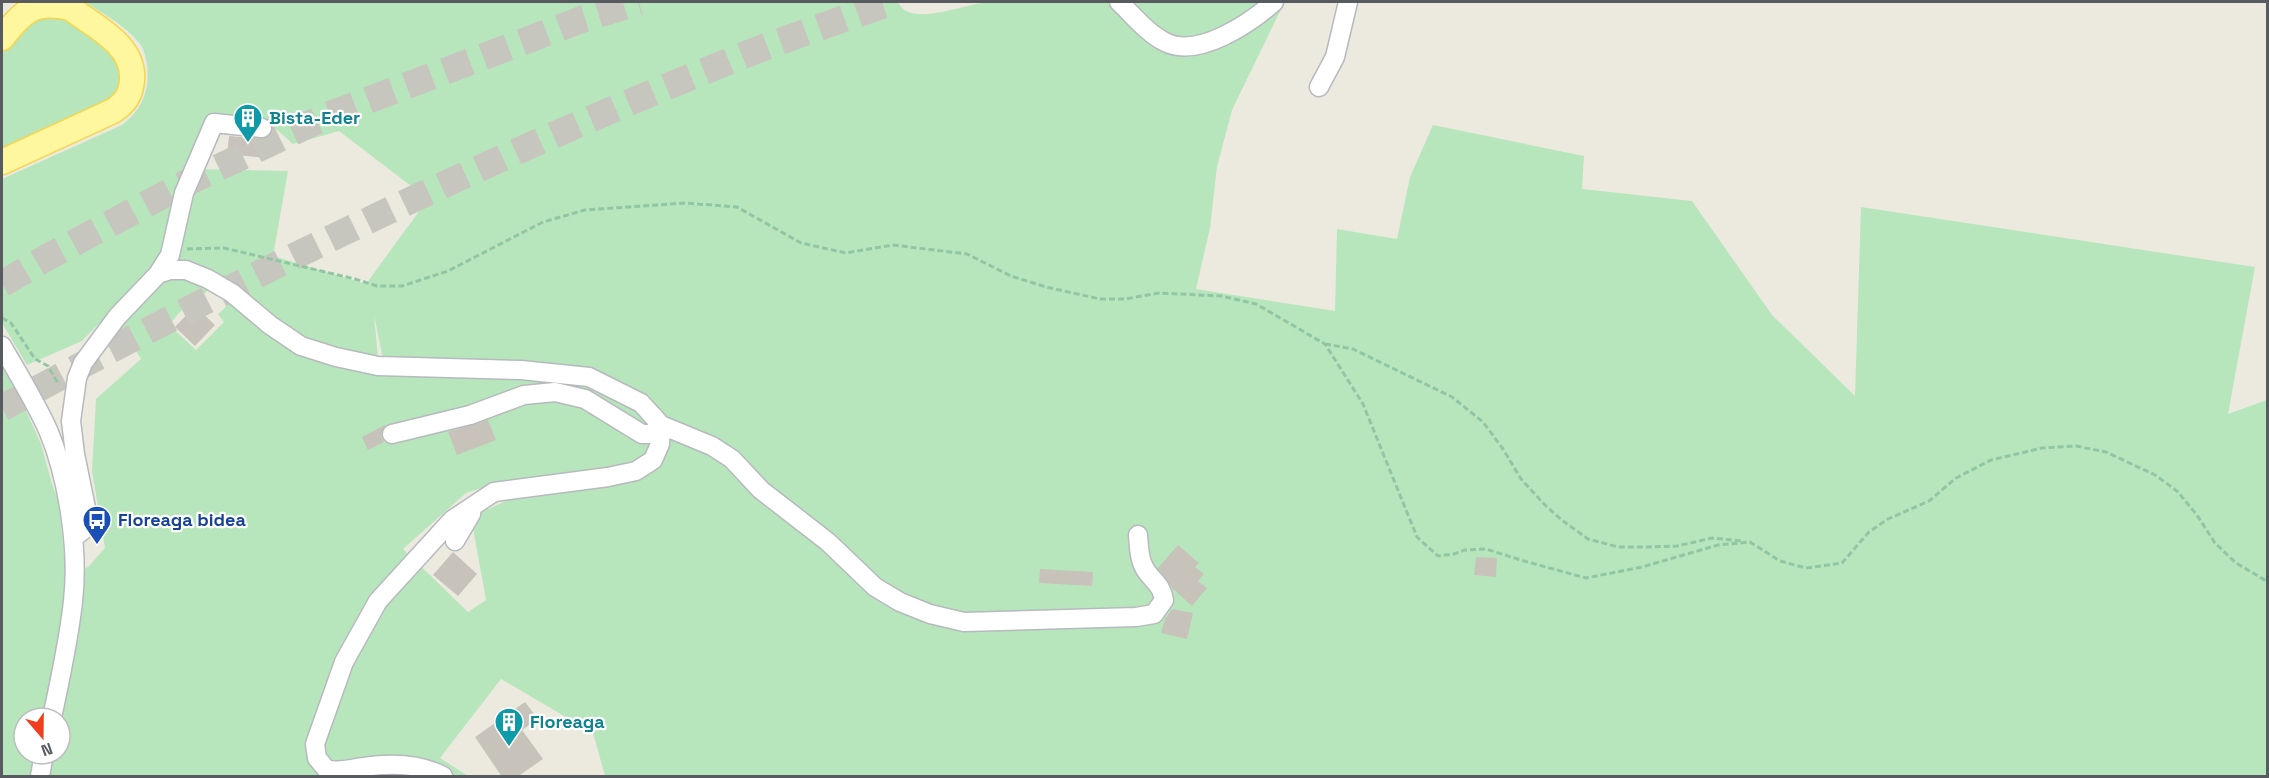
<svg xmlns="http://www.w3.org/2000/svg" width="2269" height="778" viewBox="0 0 2269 778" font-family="'Space Grotesk',sans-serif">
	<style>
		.green { fill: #b8e6bc; fill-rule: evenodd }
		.building { fill: #c7c3bb }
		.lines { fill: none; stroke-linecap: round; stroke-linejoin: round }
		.highway-tunnel { stroke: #c7c6be; stroke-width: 27; stroke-dasharray: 27 14; stroke-linecap: butt }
		.minor-casing { stroke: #b6b9be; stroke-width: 21 }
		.major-casing { stroke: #f8d44b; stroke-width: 27 }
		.path { stroke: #91c6a4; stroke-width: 3; stroke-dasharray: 6 3; stroke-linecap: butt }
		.minor { stroke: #fff; stroke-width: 18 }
		.major { stroke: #fff6a0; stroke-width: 24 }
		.labels { text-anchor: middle; stroke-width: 4.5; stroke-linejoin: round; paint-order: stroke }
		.culture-label { font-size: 18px; font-weight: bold; fill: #0d838f; stroke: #fff; text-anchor: start }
		.transit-label { font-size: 18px; font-weight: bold; fill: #164399; stroke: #fff; text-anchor: start }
	</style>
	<rect width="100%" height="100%" fill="#eceade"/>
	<path class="green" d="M85 2H898C910 30 969 1 992 2 1088 2 1185 2 1282 2L1283 5 1232 110 1217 167 1210 228 1196 289 1335 311 1337 229 1397 239 1410 177 1433 125 1584 156 1582 189 1692 201 1772 315 1855 396 1861 207 2255 267 2228 414 2267 400V776H605L593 733 501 679 440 758 468 776H2V367L20 397 41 444 52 484 59 502 66 577 88 567 105 548 92 471 96 399 141 359 120 327 161 281 174 275 212 287 196 301 187 304 169 325 196 350 224 322 218 314 225 308 228 299 294 351 345 369 386 374 374 315 378 357 313 344 265 312 211 269 177 262 178 242 82 341 27 365 2 323V179L122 125C142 109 150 91 147 65 146 58 144 49 140 44 126 26 104 14 85 2ZM211 117 267 121 293 144 339 131 428 199 366 284 273 256 288 171 192 169ZM509 479 508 500 471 517 486 600 468 612 403 549 466 493ZM24 718H60V754H24Z
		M52 14C74 23 122 51 123 78 123 88 115 95 109 101L2 150V53L28 21Z"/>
	<path class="building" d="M229 136 261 139 268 138 265 158 227 154Z
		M195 306 215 325 195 346 175 327Z
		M488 420 496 440 457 455 448 432Z
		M385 425 381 436 384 442 368 450 362 437Z
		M1178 545 1199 563 1195 567 1204 574 1198 581 1207 588 1192 606 1173 589 1158 568Z
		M453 552 477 574 458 596 433 575Z
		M1476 557 1497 558 1496 577 1474 575Z
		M1040 569 1093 572 1092 586 1039 583Z
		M1172 609 1193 613 1187 639 1161 633 1165 619Z
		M525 702 538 719 522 730 543 759 517 777H502L475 737Z"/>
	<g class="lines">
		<path class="highway-tunnel" d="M2 284 46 258 184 184 329 115 583 19 639 2
			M2 408C238 280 480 161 730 61 783 39 838 21 892 2"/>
		<g class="minor-casing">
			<path id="minor" d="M1119 2C1133 15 1147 33 1165 42 1198 59 1250 23 1274 2
				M1319 87 1335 57 1348 2
				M158 274 170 255 184 193 214 123 262 128
				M2 346C18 374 35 401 48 430 68 477 79 550 73 601 69 640 60 679 52 718
				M392 434 470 415 524 395 555 392 585 399 642 434H651L661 425 712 446 732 459 761 490 828 542 875 587 900 602 930 614 964 622 1136 617 1154 614 1164 600C1162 586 1155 583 1147 572 1139 562 1139 547 1138 535
				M73 538 86 528 87 513 75 454 71 421 77 378 83 363 117 317 158 274 170 270H186L208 279 232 293 270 325 301 346 336 357 378 366 521 370 589 377 641 403 661 425 660 444 653 460 636 471 608 477 494 492 452 520 378 601 344 662 315 744 317 758 327 770C345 772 348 769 364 767 390 763 420 764 443 776
				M455 541 471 514 472 507
				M40 776 44 754"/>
		</g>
		<g class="major-casing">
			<path id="major" d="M2 38C24 11 33 0 70 8
				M2 162 113 111C125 103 131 95 132 80 135 45 94 26 70 8L65 2"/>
		</g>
		<path class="path" d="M187 249 224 248 355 279 377 286H402L448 271 543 222 585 210 685 203 737 207 801 243 846 253 893 245 967 254 1011 276 1046 287 1100 299H1125L1159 293 1221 296 1256 304 1325 344 1363 404 1417 537 1438 556 1454 554 1465 550 1486 549 1524 561 1586 578 1642 567 1718 545 1750 542 1780 561 1806 568 1842 563 1869 532 1888 519 1929 501 1956 478 1991 460 2042 448 2076 446 2106 452 2155 475 2177 491 2197 515 2215 543 2236 563 2268 582
			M2 318 11 323 35 359 48 366 59 385
			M1325 344 1353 349 1452 397 1483 422 1503 449 1521 479 1545 505 1563 521 1588 539 1618 547H1648L1677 546 1712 538 1742 541"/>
		<use href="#minor" class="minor"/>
		<use href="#major" class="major"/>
	</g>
	<defs>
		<g id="building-pin" transform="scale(1.5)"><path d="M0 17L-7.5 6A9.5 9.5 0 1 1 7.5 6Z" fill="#0f9aa8" stroke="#fff"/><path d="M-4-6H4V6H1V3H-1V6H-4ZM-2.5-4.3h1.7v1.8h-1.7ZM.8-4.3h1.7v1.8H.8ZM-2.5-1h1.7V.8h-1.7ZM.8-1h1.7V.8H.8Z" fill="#fff"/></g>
		<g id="bus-pin" transform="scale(1.5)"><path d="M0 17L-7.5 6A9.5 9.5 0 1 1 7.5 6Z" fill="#1a4fb4" stroke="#fff"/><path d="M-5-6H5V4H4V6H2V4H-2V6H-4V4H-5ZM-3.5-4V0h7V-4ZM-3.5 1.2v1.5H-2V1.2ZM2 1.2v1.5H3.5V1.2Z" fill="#fff"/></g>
	</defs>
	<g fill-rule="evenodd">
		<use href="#building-pin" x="248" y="118"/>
		<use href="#bus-pin" x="97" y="520"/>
		<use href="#building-pin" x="509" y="722"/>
	</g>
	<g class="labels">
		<g class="culture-label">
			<text x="269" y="124">Bista-Eder</text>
			<text x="530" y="728">Floreaga</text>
		</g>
		<g class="transit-label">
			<text x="118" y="526">Floreaga bidea</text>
		</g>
	</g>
	<rect width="2269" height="778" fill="none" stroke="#575b60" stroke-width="6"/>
	<g transform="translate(42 736) rotate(160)"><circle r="28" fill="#ffffff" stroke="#bcbdbf" stroke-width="1.5"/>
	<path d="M0-4.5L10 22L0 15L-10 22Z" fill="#f13e1f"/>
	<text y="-9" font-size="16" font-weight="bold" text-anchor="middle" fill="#575b60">N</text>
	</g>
</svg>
